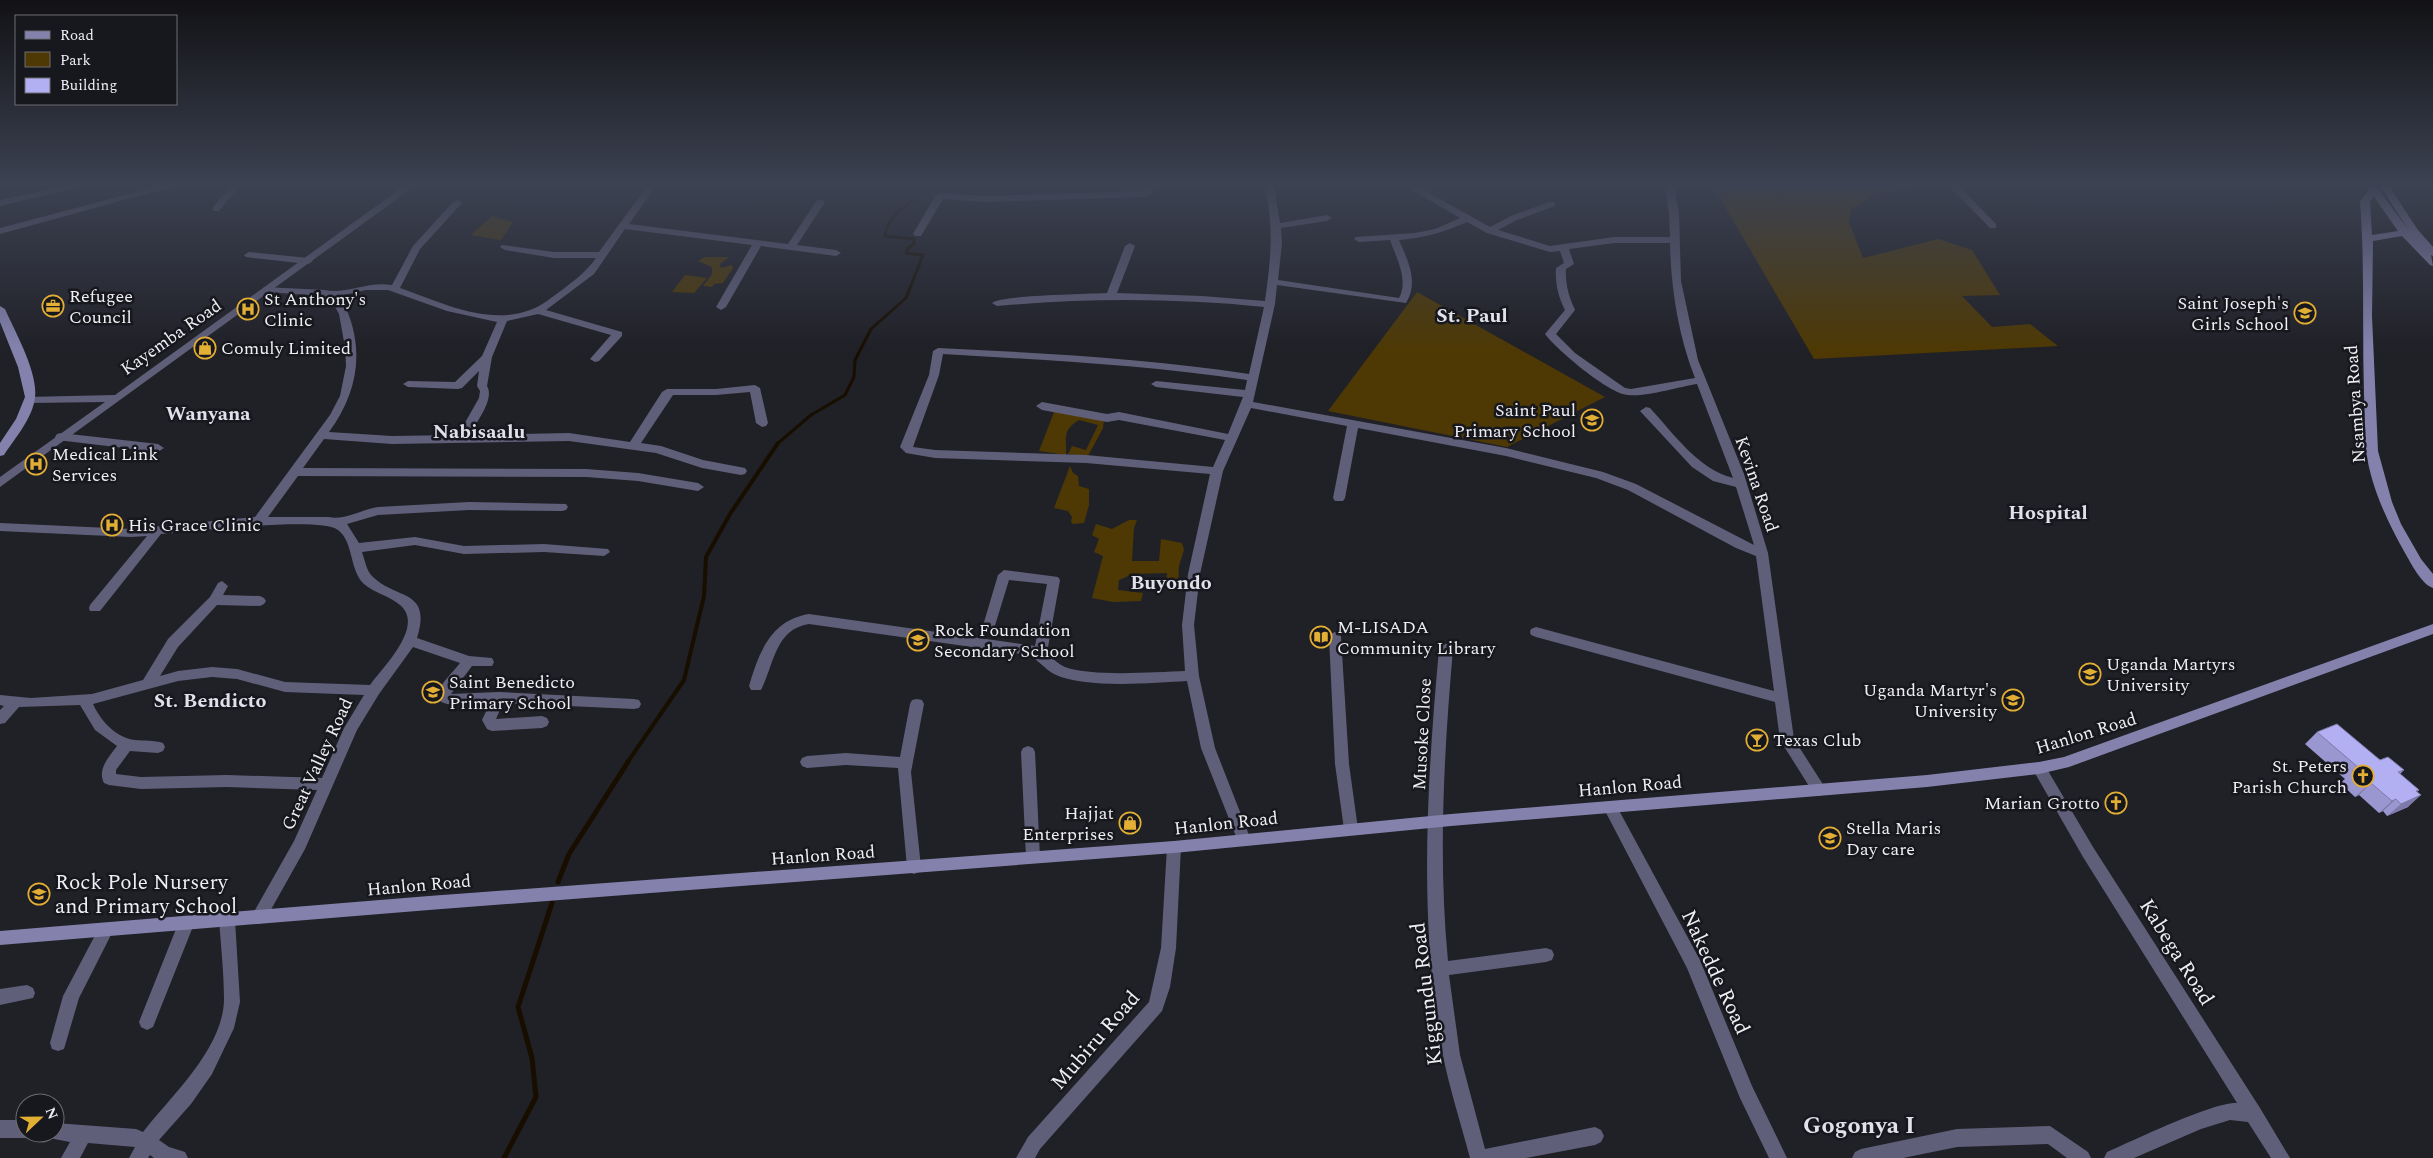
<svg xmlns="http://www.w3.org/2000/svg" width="2433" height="1158" viewBox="0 0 2433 1158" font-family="Spectral,serif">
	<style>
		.green { fill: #4e3905 }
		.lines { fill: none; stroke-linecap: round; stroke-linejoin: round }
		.stream-far2 { stroke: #180e00; stroke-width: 3 }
		.stream-far1 { stroke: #180e00; stroke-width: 4 }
		.stream { stroke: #180e00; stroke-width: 5 }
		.minor { fill: #605f7a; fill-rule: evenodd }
		.tertiary { fill: #605f7a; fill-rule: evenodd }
		.secondary { fill: #8482ad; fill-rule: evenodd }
		.wall { fill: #9996d0 }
		.shaded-wall { fill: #7d7aa9 }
		.building { fill: #b2aff2; stroke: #7d7aa9 }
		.labels { text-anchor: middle; stroke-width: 5; stroke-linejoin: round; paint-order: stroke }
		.poi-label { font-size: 18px; fill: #eeeef3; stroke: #17171e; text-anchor: start }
		.street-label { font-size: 18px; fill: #eeeef3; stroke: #17171e }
		.quarter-label { font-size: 20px; font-weight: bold; fill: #e1e1eb; stroke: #17171e }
		.near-poi-label { font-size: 21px; fill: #eeeef3; stroke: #17171e; text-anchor: start }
		.near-street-label { font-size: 21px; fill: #eeeef3; stroke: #17171e }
		.near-quarter-label { font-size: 24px; font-weight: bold; fill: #e1e1eb; stroke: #17171e }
	</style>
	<rect width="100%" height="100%" fill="#202027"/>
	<path class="green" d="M1713 186H1911L1914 189 1881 191 1851 209 1849 222 1863 258 1938 239 1972 250 2000 295 1962 296 1992 327 2030 324 2058 346 1814 359Z
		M492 216 513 222 501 240 471 235Z
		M705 257H729L720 264 721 268 732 265 733 268 723 283 714 284 712 287 703 286 712 274V267L698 261Z
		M685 275 707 278 694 293 672 292Z
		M1417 292 1605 397 1507 447 1328 411Z
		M1054 412 1104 419 1103 428 1088 456 1068 454 1072 446 1086 450 1098 425 1079 420C1061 431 1067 439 1066 455L1039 451Z
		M1070 466 1073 473 1078 476 1079 486 1089 489V505L1084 523 1073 524 1071 522 1072 517 1068 511 1054 508Z
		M1129 520H1137L1134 528 1132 561H1159L1161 539 1182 543 1184 550 1179 566 1178 590 1170 592 1166 582 1167 573 1133 574 1119 580 1118 590 1143 593 1141 601 1113 602 1092 598 1103 556 1094 552 1099 539 1092 535 1096 524 1112 529Z"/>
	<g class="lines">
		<path class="stream-far2" d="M777 444 811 415 845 395 854 377 855 360 871 329 906 298 923 255 906 253 908 248 914 244V239L885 236C888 210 915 204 930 186"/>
		<path class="stream-far1" d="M627 763 684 680 704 596 706 557 730 514 778 443"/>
		<path class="stream" d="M558 882 569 854 628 762
			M504 1158 536 1097 532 1058 518 1007 552 903"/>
		<path class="minor" d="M65 186H84L0 206V200Z
			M159 186H175L0 234V228Z
			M231 186H240L219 211H213V207Z
			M647 186H656L629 224 788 244 817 200H823L825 202 797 245 836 250 841 253 836 256 761 246 726 307 721 310 716 307 752 245 625 229 594 274 546 310 622 332V336L599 361 595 362 590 359 611 335 538 314 507 321 492 357 487 386C495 399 476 423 469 435L569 433 630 442 662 392 667 389H716L755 385 760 388 768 423 766 426 762 427 756 423 750 392 716 395H673L641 443 661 446 703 460 745 468 747 471 745 474 741 475 702 468 656 453 569 441 392 444 324 439 303 468 586 469 638 473 698 483 704 487 698 491 638 481 586 477 298 476 268 517H329C343 521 363 509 378 507L469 502 566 504 568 507 566 510 562 511 469 510 378 515 347 524 359 543 415 537 464 546 544 544 608 549 610 552 604 556 544 552 464 554 415 545 362 552C365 560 366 571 373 577 397 600 432 589 417 638L469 656 492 658 494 662 492 666H472L451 694 499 692 634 699 639 700 641 704 639 708 634 709 503 703 496 719 542 716 547 718 549 722 547 726 542 728 492 731 487 729 482 720 490 703C480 703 431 712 438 692 442 682 453 672 460 663L413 647 379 694 357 730 305 849 264 922 259 924 254 922 251 917 294 841 317 790 227 787 141 789 109 785 104 783C97 769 109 757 117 746L95 730 80 705 19 707 5 723 0 724V710L4 706 0 705V695L31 698 92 694 143 680 168 639 210 597 218 583 222 581 228 586 223 595 260 596 264 598 266 601 264 604 260 606 217 605 178 647 160 676 178 671 212 667 237 669 285 682 370 685C384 666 425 626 400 605 390 596 374 593 364 584 349 570 354 542 338 530 320 516 190 532 161 534L100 611H90L89 608 90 605 147 536 131 537 0 531V523L131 529 255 517 330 415 340 396 346 366 345 347 339 314 331 299 323 296 268 292 263 289 264 287 325 290C343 295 368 281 392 285L413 246 454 201 457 200 462 203 420 249 400 288C440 302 488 326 530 310 542 306 552 297 562 290 575 280 587 271 596 258H554L505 250 500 247 502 245 554 252H599ZM366 290H388L447 311 497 322 482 356 455 382 408 381 403 384 408 387 458 389 462 388 479 371 477 386 480 391 479 398 458 435 392 436 329 432C360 390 366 343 340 296ZM212 677 237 679 285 692 364 695 344 728 322 778 227 775 141 777 116 774V770L130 751 158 753 163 751 165 747 163 743C154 740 144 741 135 740 116 738 100 720 93 704L178 681Z
			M1145 186H1154L1152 194 1143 197 985 202 943 199 921 236H915L913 234 935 196 940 193 985 196 1142 191 1145 190Z
			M1265 186H1274L1280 223 1327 215 1332 218 1327 221 1281 228 1282 243 1278 280 1399 298C1409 280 1396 257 1390 240L1359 242 1354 239 1356 237 1415 233 1435 229 1460 218 1405 186H1417L1490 227 1511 216 1549 202H1555V206L1517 220 1498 230 1550 246 1614 237H1670L1669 214 1665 186H1674L1679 214 1681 281 1698 360 1744 474 1768 553 1794 739 1824 786 1826 790 1824 794 1819 796 1814 794 1780 740 1775 702 1536 637 1531 635 1530 632 1531 629 1536 627 1774 691 1756 556 1736 548 1628 490 1596 478 1506 456 1358 428 1345 498 1343 501H1335L1333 498 1347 426 1251 408 1223 471 1200 574 1194 625 1199 676 1215 748 1251 840 1249 844 1244 846 1239 844 1201 748 1187 681C1152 683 1084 689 1054 674 1045 669 1038 660 1029 655L809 624C775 629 774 665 761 690H751L749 686C759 652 771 620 809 614L1035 646 1047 584 1009 580 993 632H983L982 629 998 575 1004 570 1058 577 1060 580 1047 653C1052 658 1058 664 1065 667 1092 677 1155 672 1185 671L1182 625 1188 574 1210 474 1086 463 935 458 906 453 900 447 929 375 933 351 938 348C1042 353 1145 358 1249 374L1264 307C1175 298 1086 298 997 306L992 303C1001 295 1089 294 1107 293L1125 246 1130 243 1135 246 1117 293 1202 296 1265 301C1271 257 1274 230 1265 186ZM1467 222 1487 233 1550 252 1560 251 1564 263 1556 268C1555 283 1558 296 1565 310L1545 334C1557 350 1609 394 1628 395 1646 397 1678 387 1697 384L1733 478C1698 469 1674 434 1650 408L1646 407 1640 411 1692 467 1713 481 1736 487 1754 545 1636 484 1603 472 1506 448 1253 402 1275 304 1277 285 1406 303C1419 282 1408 261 1399 240 1424 238 1445 232 1467 222ZM1614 243H1670C1671 288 1678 335 1695 378L1631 389 1625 388 1575 353 1556 334 1575 310C1569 297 1565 284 1566 269L1574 264 1569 249ZM943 354C1045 360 1146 365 1247 380L1245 390 1156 381 1151 384 1156 387 1243 397 1228 434 1119 412 1107 414 1042 402 1036 406 1042 410 1107 422 1119 420 1225 440 1213 467 1086 455 935 450 913 447 939 375Z
			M1949 186H1959L1996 224V228H1990Z
			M249 252 308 258 313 261 308 264 246 257 244 255Z
			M61 433 158 444 164 448 158 452 57 440 55 437 57 434Z
			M1335 632 1340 634 1341 637 1349 764 1358 829 1356 833 1351 835 1346 833 1344 829 1335 764 1329 637 1330 634Z
			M1446 644 1451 645 1453 649C1444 753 1438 857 1448 961L1546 948 1552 950 1554 955 1552 960 1546 962 1449 975 1460 1055 1485 1149 1595 1127 1601 1130 1604 1136 1601 1142 1595 1145 1526 1158H1470C1461 1124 1450 1090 1443 1056 1418 922 1427 783 1439 649L1441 645Z
			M917 699 922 700 924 704 911 772 921 867 919 872 914 874 909 872 907 867 898 768 846 765 807 768 802 766 800 762 802 758 807 756 846 753 900 757 910 704 912 700Z
			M1028 746 1033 748 1035 752 1040 857 1038 862 1033 863 1028 862 1026 857 1021 752 1023 748Z
			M2039 762 2044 764 2093 847 2260 1108 2290 1158H2271L2248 1122 2230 1120 2201 1129 2134 1158H2104L2107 1152C2132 1141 2215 1101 2237 1103L2083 857 2032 768 2034 764Z
			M1610 801 1615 803 1700 960 1752 1086 1787 1158H1769L1740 1098 1687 968 1603 807 1605 803Z
			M1174 841 1179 842 1181 847 1176 948 1170 987 1162 1011 1040 1149 1035 1158H1016L1028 1137 1149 1002 1161 948 1167 847 1169 842Z
			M227 913 232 915 235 920 240 1002 234 1028 212 1074 191 1104 159 1140 169 1147 185 1152 188 1158H154L150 1155 148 1158H129L135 1147 88 1143 80 1158H61L70 1142 49 1138 47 1133H55V1123L136 1129 143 1132C171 1096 223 1049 224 1000 224 974 221 946 219 920L222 915Z
			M186 917 191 919 194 924 153 1027 147 1030 141 1027 139 1022 178 924 181 919Z
			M105 924 110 926 113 931 79 998 64 1049 58 1051 52 1049 50 1043 63 996 100 926Z
			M27 985 33 988 35 993 33 998 0 1005V989Z
			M0 1120H25V1133H32L31 1135 25 1138H0Z
			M2050 1126 2088 1152 2091 1158H2067L2048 1144 1957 1147 1903 1158H1852L1855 1152 1861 1149 1957 1129Z"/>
		<path class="tertiary" d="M404 186H415L0 487V477L105 402 30 403 26 401 25 399 26 397 115 395Z"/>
		<path class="secondary" d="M2367 186H2376L2408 229 2380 186H2389L2418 230 2433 247V256L2431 255 2433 266 2430 265 2402 236 2373 241 2372 316 2378 451 2392 502 2401 524 2421 559 2433 574V588C2421 584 2411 563 2405 553 2387 521 2371 487 2366 451 2364 432 2365 413 2364 394 2362 330 2365 265 2360 201L2369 190ZM2374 197 2398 231 2372 235 2370 201Z
			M0 306 5 309C15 332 38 372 35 397 33 418 15 438 4 455L0 456V443L16 419 25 397 18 367 0 322Z
			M2433 624V634L2069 767 2039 774 1927 787 1451 826 1174 853 429 910 0 945V931L429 896 1174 841 1451 814 1927 775 2039 762 2064 757Z"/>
	</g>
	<path class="wall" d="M2317 732 2404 770 2400 774 2419 790 2417 792 2408 807 2387 816 2383 811 2379 813 2359 795 2355 797 2340 783 2345 779 2305 744Z"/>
	<path class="shaded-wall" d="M2371 783 2359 795 2355 797 2368 785Z
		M2421 795 2408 807 2387 816 2401 804Z
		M2396 799 2383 811 2379 813 2392 801Z"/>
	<path class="building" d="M2337 724 2380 760 2388 757 2404 770 2398 772 2419 790 2416 791 2421 795 2401 804 2396 799 2392 801 2371 783 2368 785 2352 771 2359 768 2317 732Z"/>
	<linearGradient id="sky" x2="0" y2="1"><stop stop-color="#121215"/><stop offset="0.53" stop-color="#3c4252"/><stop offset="1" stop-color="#3c4252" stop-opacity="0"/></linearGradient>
	<rect width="2433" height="349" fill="url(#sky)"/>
	<defs>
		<g id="office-ring" transform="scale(1.125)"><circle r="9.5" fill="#17171e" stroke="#e3ae34" stroke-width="1.5"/><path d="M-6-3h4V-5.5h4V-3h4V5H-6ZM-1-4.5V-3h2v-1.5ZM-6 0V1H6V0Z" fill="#e3ae34"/></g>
		<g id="hospital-ring" transform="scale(1.125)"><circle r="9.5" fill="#17171e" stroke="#e3ae34" stroke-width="1.5"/><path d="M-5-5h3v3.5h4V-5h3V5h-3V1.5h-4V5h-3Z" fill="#e3ae34"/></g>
		<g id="school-ring" transform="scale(1.125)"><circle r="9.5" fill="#17171e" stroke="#e3ae34" stroke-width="1.5"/><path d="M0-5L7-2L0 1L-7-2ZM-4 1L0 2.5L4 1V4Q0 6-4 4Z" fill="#e3ae34"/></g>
		<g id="shop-ring" transform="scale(1.125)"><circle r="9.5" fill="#17171e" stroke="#e3ae34" stroke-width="1.5"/><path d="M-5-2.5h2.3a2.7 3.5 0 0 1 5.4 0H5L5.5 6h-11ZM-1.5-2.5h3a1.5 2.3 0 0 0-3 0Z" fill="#e3ae34"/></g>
		<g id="library-ring" transform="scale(1.125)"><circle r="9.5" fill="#17171e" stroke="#e3ae34" stroke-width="1.5"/><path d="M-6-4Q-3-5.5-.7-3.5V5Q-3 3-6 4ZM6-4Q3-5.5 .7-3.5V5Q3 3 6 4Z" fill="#e3ae34"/></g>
		<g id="university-ring" transform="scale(1.125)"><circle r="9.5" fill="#17171e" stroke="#e3ae34" stroke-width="1.5"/><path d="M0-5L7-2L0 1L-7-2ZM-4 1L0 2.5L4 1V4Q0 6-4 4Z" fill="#e3ae34"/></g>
		<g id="bar-ring" transform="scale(1.125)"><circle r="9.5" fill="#17171e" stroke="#e3ae34" stroke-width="1.5"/><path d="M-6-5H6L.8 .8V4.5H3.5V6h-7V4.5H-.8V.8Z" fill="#e3ae34"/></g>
		<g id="church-ring" transform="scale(1.125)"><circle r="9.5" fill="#17171e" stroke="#e3ae34" stroke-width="1.5"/><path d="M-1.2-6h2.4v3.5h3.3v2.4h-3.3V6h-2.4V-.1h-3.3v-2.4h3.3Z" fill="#e3ae34"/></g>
	</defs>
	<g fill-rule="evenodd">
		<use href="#office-ring" x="53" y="306"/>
		<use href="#hospital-ring" x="248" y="309"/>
		<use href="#school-ring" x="2305" y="313"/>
		<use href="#shop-ring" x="205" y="348"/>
		<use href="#school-ring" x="1592" y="420"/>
		<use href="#hospital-ring" x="36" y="464"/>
		<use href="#hospital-ring" x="112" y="525"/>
		<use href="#library-ring" x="1321" y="637"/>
		<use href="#school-ring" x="918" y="640"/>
		<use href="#university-ring" x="2090" y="674"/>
		<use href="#school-ring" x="433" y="692"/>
		<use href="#university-ring" x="2013" y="700"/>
		<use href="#bar-ring" x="1757" y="740"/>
		<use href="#church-ring" x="2363" y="776"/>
		<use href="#church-ring" x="2116" y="803"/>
		<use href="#shop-ring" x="1130" y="823"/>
		<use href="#school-ring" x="1830" y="838"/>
		<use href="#school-ring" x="39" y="894"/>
	</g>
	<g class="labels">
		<g class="poi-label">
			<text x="69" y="302">Refugee<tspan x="69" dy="21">Council</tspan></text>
			<text x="264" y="305">St Anthony's<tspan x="264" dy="21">Clinic</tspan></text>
			<text x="2289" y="309" text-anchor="end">Saint Joseph's<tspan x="2289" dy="21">Girls School</tspan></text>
			<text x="221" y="354">Comuly Limited</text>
			<text x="1576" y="416" text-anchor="end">Saint Paul<tspan x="1576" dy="21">Primary School</tspan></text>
			<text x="52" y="460">Medical Link<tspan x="52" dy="21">Services</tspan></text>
			<text x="128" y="531">His Grace Clinic</text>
			<text x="1337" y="633">M-LISADA<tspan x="1337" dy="21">Community Library</tspan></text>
			<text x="934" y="636">Rock Foundation<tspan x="934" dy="21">Secondary School</tspan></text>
			<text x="2106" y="670">Uganda Martyrs<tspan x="2106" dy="21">University</tspan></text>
			<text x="449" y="688">Saint Benedicto<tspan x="449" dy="21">Primary School</tspan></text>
			<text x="1997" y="696" text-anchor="end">Uganda Martyr's<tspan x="1997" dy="21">University</tspan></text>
			<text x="1773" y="746">Texas Club</text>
			<text x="2347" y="772" text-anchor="end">St. Peters<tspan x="2347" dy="21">Parish Church</tspan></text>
			<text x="2100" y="809" text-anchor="end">Marian Grotto</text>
			<text x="1114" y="819" text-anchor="end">Hajjat<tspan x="1114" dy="21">Enterprises</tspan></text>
			<text x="1846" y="834">Stella Maris<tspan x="1846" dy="21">Day care</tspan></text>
		</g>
		<g class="street-label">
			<text transform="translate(171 337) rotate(-35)" y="6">Kayemba Road</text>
			<text transform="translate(2355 404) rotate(-94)" y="6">Nsambya Road</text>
			<text transform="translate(1757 484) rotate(71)" y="6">Kevina Road</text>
			<text transform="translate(2086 733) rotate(-17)" y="6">Hanlon Road</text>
			<text transform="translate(1422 734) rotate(-87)" y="6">Musoke Close</text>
			<text transform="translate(317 764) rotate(-65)" y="6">Great Valley Road</text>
			<text transform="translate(1630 786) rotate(-5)" y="6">Hanlon Road</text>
			<text transform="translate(1226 823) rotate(-6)" y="6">Hanlon Road</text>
			<text transform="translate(823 855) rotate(-4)" y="6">Hanlon Road</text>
			<text transform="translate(419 885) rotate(-5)" y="6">Hanlon Road</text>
		</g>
		<g class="quarter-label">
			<text x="1472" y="322">St. Paul</text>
			<text x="208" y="420">Wanyana</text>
			<text x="479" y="438">Nabisaalu</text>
			<text x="2048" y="519">Hospital</text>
			<text x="1171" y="589">Buyondo</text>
			<text x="210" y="707">St. Bendicto</text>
		</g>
		<g class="near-poi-label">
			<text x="55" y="889">Rock Pole Nursery<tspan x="55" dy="24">and Primary School</tspan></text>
		</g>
		<g class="near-street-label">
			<text transform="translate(2177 952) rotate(58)" y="7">Kabega Road</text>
			<text transform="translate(1716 972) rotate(65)" y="7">Nakedde Road</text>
			<text transform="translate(1426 994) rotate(-97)" y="7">Kiggundu Road</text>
			<text transform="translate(1095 1040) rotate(-49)" y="7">Mubiru Road</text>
		</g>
		<g class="near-quarter-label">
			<text x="1859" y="1133">Gogonya I</text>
		</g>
	</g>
	<rect x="15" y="15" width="162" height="90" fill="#17171e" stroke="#6d6d73"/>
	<rect x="25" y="31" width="25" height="8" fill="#8482ad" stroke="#6d6d73"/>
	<text x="60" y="40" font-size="15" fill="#eeeef3">Road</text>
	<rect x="25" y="52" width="25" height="15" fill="#4e3905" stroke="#6d6d73"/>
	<text x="60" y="65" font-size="15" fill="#eeeef3">Park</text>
	<rect x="25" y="78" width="25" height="15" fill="#b2aff2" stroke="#6d6d73"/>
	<text x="60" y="90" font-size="15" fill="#eeeef3">Building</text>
	<g transform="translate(40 1118) rotate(68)"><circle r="24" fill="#17171e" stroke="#6d6d73"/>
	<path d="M0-4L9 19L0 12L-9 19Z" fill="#e3ae34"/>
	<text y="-8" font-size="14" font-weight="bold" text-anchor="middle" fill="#eeeef3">N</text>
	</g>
</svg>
